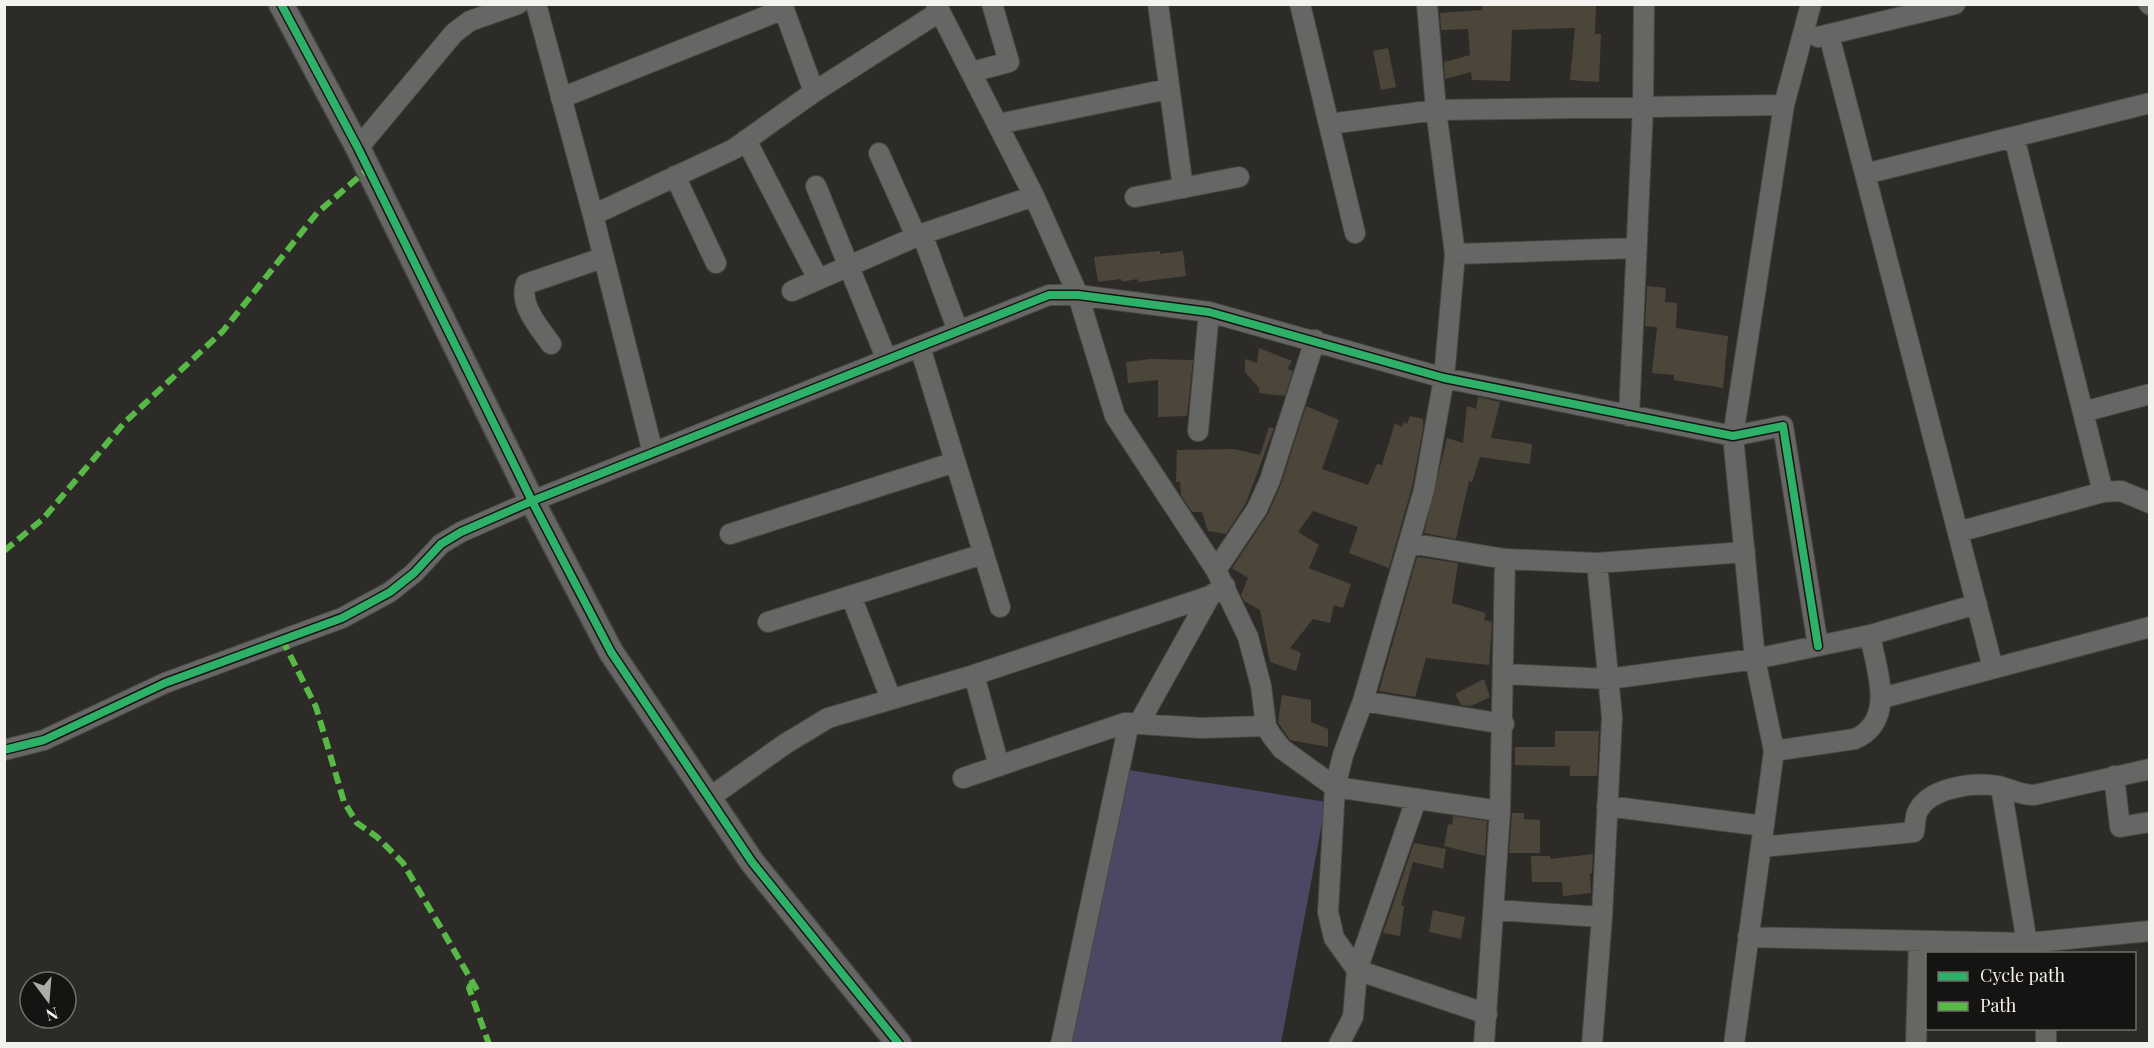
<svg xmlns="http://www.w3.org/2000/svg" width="2154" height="1048" viewBox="0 0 2154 1048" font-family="'Playfair Display',serif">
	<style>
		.green { fill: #4b4863 }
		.building { fill: #4c463a }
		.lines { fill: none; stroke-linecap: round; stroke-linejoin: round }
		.minor-casing { stroke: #484745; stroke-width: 22 }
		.tertiary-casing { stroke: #484745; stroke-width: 27 }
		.minor { stroke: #666664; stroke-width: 20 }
		.tertiary { stroke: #666664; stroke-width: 24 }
		.quiet { stroke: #58b947; stroke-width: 6; stroke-dasharray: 12 6; stroke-linecap: butt }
		.cycleway-casing { stroke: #161412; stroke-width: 11 }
		.cycleway { stroke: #2db169; stroke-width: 8 }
	</style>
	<rect width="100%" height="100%" fill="#2d2b28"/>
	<path class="green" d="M1129 770 1326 802 1281 1043 1067 1044Z"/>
	<path class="building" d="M1482 4H1596L1595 34H1601L1599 82 1570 80 1575 28 1512 30 1510 81 1472 80 1471 72 1445 79 1444 62 1470 55 1468 29 1441 30 1440 13 1482 10Z
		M1388 48 1396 87 1381 90 1373 51Z
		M1160 251V254L1183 251 1186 276 1139 282 1137 279 1122 282 1121 279 1098 282 1094 257Z
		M1647 286 1666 288 1665 302 1677 303 1676 328 1728 336 1723 388 1674 380V375L1652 373 1657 327 1645 326Z
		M1259 348 1292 361 1287 369 1293 371 1285 396 1259 393V388L1245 372V359L1257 363Z
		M1151 359 1193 360 1187 416 1158 417V380L1128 383 1126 362Z
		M1478 397 1500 402 1491 438 1532 444 1530 464 1480 457 1472 482 1469 481 1456 539 1424 533 1447 438 1463 443 1467 406 1476 409Z
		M1306 406 1339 420 1322 469 1368 485 1377 464 1382 465 1395 423 1402 427 1404 422 1407 424 1410 416 1423 419V429L1412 487 1389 568 1349 553 1358 527 1313 511 1298 532 1319 545 1309 568 1351 584 1343 608 1334 605 1330 623 1313 619 1290 648 1301 653 1296 671 1270 662 1260 610 1244 601 1241 595 1248 578 1232 568 1268 514 1281 484Z
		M1269 427 1274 428 1246 503 1226 534 1208 531 1202 512H1192L1181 495 1180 482H1176L1177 450 1234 449 1260 455Z
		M1417 557 1458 563 1452 603 1486 613 1484 620 1492 622 1489 665 1426 658 1415 697 1379 691Z
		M1484 679 1490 697 1471 706 1461 705 1455 694Z
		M1282 695 1311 700V722L1328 729V747L1290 740 1278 722Z
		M1555 731H1599L1597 776H1570V766L1515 765V747H1555Z
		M1512 813H1524V819L1540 820V853H1509Z
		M1453 816 1487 821 1485 856 1444 846 1448 824 1452 825Z
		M1414 843 1446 849 1443 869 1413 862 1401 905 1404 906 1400 936 1383 933Z
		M1593 854 1592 873 1590 874 1591 893 1563 896 1562 882H1532L1531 856H1550V859Z
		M1433 910 1465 917 1461 939 1429 932Z"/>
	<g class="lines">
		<g class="minor-casing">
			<path id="minor" d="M536 4 593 215 653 453
				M782 4 814 92
				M936 4 1034 196 1078 295 1115 416 1216 570 1248 637 1261 686 1266 726 1271 735 1282 749 1335 787 1500 811
				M1158 4 1183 188
				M1300 4 1355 233
				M1427 4 1436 110 1455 254 1444 378 1424 490 1363 701 1343 755 1335 787 1328 912 1334 938 1357 970 1487 1014
				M2149 4 2150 5
				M1829 35 1993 668
				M1818 37 1955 4
				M972 72 1009 62 992 4
				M561 98 784 9
				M998 124 1168 89
				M1329 124 1436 110 1784 105
				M2014 137 2103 492
				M746 140 818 279
				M358 148 454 33 470 21 518 4
				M879 153 916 236
				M1865 174 2150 103
				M675 176 716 263
				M816 186 887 360
				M1135 197 1239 177
				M593 215 734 149 814 92 939 12
				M922 234 958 331
				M1455 254 1636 248
				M792 291 922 234 1034 196
				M551 344C541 330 518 304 526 284L602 258
				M920 347 1000 607
				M2083 412 2150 394
				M1629 416 1643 107 1644 4
				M1198 431 1209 312
				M1958 532 2103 492 2121 491 2150 503
				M730 534 955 462
				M1409 543 1505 559 1597 563 1745 552
				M1216 570 1257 509 1270 480 1315 340
				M851 596 891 699
				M768 622 983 554
				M1504 674 1609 679 1755 659 1870 635 1977 604
				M974 675 999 766
				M1882 698 2150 627
				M1363 701 1504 724
				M1139 723 1210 596
				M4 750 44 740 165 683 342 618 390 592 414 573 441 544 461 532 532 501 1049 295H1078L1209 312 1444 378 1733 436 1783 426 1818 646
				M1774 751 1855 739C1897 720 1876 669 1870 635
				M2114 776 2120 827 2150 822
				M963 778 1125 723 1201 728 1266 726
				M2001 787 2027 943
				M709 798 785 744 828 718 974 675 1210 596 1225 586
				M1607 806 1764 826
				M1761 847 1914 832C1915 826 1915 818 1917 813 1928 787 1974 782 1998 786 2011 789 2020 795 2034 795L2150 769
				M1494 910 1602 917
				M1748 937 2027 943 2150 931
				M2046 1028V1044
				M1061 1044 1129 723
				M1339 1044 1353 1017 1357 970 1416 800
				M1484 1044 1500 811 1505 559
				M1592 1044 1602 917 1612 717 1597 563
				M1734 1044 1774 751 1755 659 1733 436 1784 105 1811 4
				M1916 1044 1919 941"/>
		</g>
		<g class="tertiary-casing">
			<path id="tertiary" d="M281 4 358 148 532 501 611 652 752 862 899 1044"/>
		</g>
		<use href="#minor" class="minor"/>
		<use href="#tertiary" class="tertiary"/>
		<path class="quiet" d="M4 551 43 519 124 423 223 331 317 213 368 169
			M282 639 316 707 344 802 357 823 377 837 403 863 480 995
			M471 984 469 988 489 1044"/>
		<g class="cycleway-casing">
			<path id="cycleway" d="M281 4 358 148 532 501 611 652 752 862 899 1044
				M4 750 44 740 165 683 342 618 390 592 414 573 441 544 461 532 532 501 1049 295H1078L1209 312 1444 378 1733 436 1783 426 1818 646"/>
		</g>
		<use href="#cycleway" class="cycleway"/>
	</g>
	<rect width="2154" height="1048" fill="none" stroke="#f4f2ee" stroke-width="12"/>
	<rect x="1926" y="952" width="210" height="78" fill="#161412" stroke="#6f6d6a" stroke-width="1.5"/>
	<rect x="1938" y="972" width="30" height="9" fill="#2db169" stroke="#6f6d6a" stroke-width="1.5"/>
	<text x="1980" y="982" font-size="18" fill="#f4f2ee">Cycle path</text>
	<rect x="1938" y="1002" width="30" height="9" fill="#58b947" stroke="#6f6d6a" stroke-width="1.5"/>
	<text x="1980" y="1012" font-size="18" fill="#f4f2ee">Path</text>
	<g transform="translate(48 1000) rotate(164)"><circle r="28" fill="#161412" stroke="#6f6d6a" stroke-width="1.5"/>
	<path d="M0-4.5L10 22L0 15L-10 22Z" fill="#aeaca9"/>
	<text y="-9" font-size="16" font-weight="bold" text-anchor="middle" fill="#f4f2ee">N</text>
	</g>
</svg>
